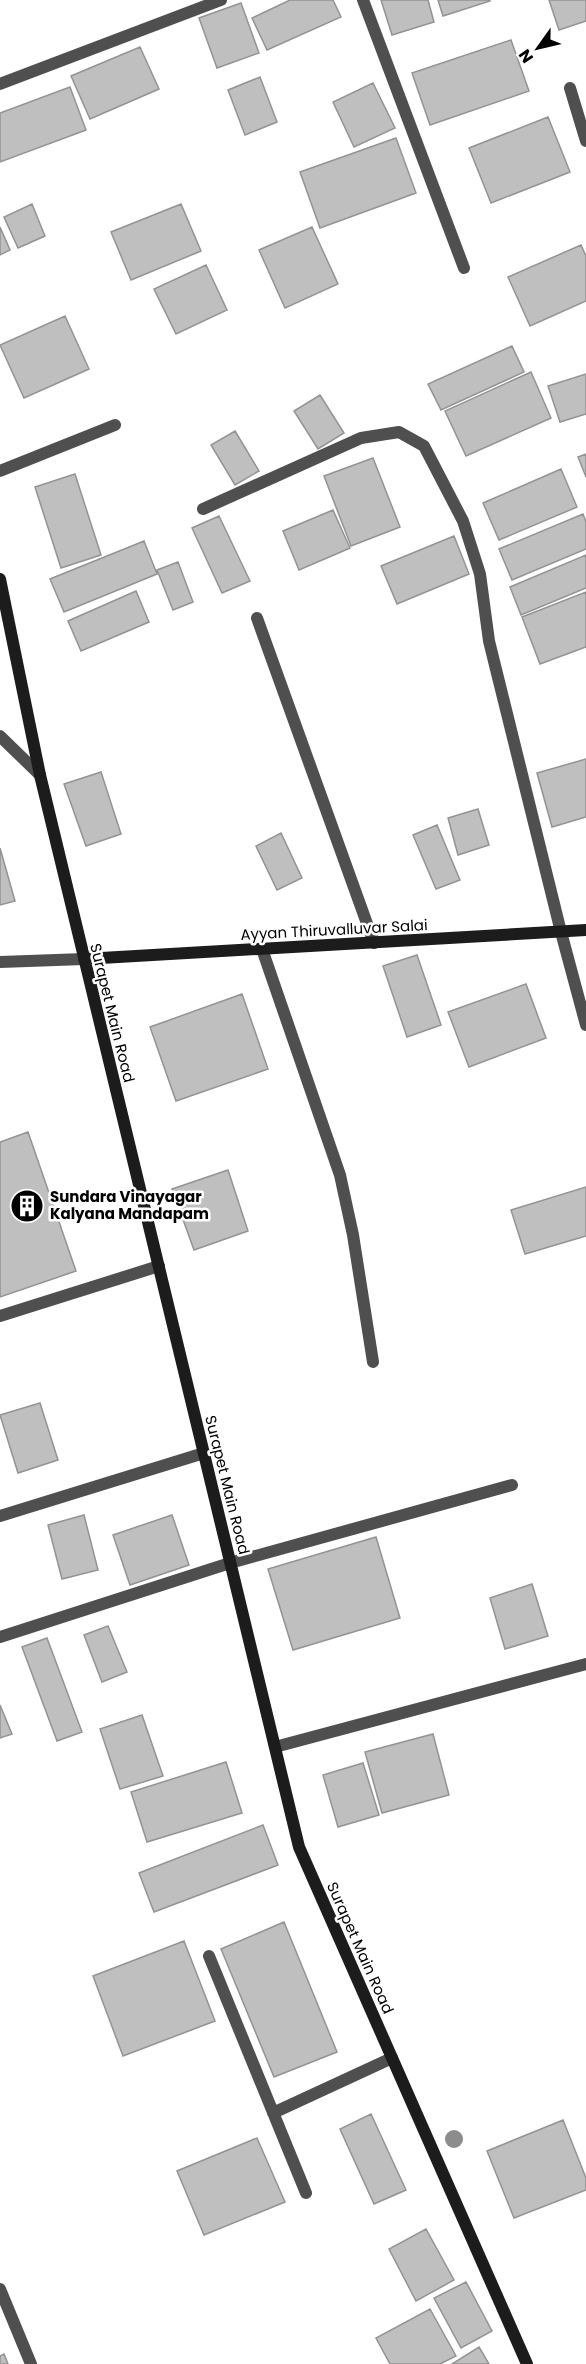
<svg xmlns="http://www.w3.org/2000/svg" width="586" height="2364" viewBox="0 0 586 2364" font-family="Poppins,sans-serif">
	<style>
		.building { fill: #bfbfbf; stroke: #939393; stroke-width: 1.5 }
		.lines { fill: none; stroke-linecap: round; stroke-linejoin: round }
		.lane { stroke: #4f4f4f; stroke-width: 12 }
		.street { stroke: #4f4f4f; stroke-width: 12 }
		.secondary { stroke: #1c1c1c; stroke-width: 12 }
		.tree { fill: #8c8c8c }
		.labels { text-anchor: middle; stroke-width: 5; stroke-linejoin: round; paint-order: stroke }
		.street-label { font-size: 15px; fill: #000; stroke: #fff }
		.poi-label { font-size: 15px; font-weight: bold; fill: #000; stroke: #fff; text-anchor: start }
	</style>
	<rect width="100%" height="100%" fill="#fff"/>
	<path class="building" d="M290 0H333L341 17 267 50 252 18Z
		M381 0H428L434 22 392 35Z
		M438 0H490V1L443 16Z
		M549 0H586V21L559 30Z
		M241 3 259 53 217 68 199 18Z
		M511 40 529 91 430 125 412 73Z
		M140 47 159 89 90 119 71 76Z
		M260 77 277 122 245 135 228 90Z
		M373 83 395 128 354 147 333 102Z
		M70 87 86 130 0 162V113Z
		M548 117 570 172 491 203 469 148Z
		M396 138 416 193 320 228 300 172Z
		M32 204 45 236 18 248 4 217Z
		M181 204 201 251 131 280 111 232Z
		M0 227 10 250 0 255Z
		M312 227 338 284 285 308 259 250Z
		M581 245 586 256V301L530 326 508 277Z
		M206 265 227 310 176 334 154 289Z
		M65 316 89 369 24 398 0 345Z
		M512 346 524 372 441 410 428 384Z
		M531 372 551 418 466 456 445 411Z
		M586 374V414L560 422 548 386Z
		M320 395 344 433 318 449 294 411Z
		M235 431 259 471 235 485 211 445Z
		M586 454V477L578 457Z
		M373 458 400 527 351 546 324 476Z
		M561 469 577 507 499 540 483 503Z
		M75 474 101 555 61 568 35 487Z
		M333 510 350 548 299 570 283 531Z
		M583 514 586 522V549L512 580 499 549Z
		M219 516 250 581 222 593 192 528Z
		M454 536 469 574 397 604 381 566Z
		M144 541 157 574 64 612 50 579Z
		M586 555V588L521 615 510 587Z
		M178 562 193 602 173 610 157 570Z
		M136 591 149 622 81 651 68 621Z
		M586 592V647L540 664 522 617Z
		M586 759V817L552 827 537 773Z
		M101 772 121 834 86 846 64 784Z
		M478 809 489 845 458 855 448 818Z
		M437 825 460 880 436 889 413 835Z
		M281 833 302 878 277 890 256 846Z
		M0 848 15 901 0 905Z
		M417 955 441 1025 407 1037 383 966Z
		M526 984 546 1038 469 1067 448 1012Z
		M242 994 268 1069 176 1101 150 1027Z
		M28 1132 76 1271 0 1297V1142Z
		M228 1170 248 1231 194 1250 172 1189Z
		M586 1187V1236L525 1254 511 1210Z
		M40 1403 58 1460 18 1473 0 1415Z
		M84 1515 98 1570 62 1579 48 1525Z
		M172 1515 189 1565 130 1585 113 1535Z
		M376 1537 400 1618 293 1650 268 1569Z
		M532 1584 548 1636 505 1649 490 1598Z
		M108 1626 127 1672 102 1682 84 1635Z
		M47 1638 82 1732 57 1741 22 1647Z
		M0 1705 12 1734 0 1738Z
		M142 1715 163 1776 120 1789 100 1729Z
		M433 1734 449 1795 382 1813 365 1752Z
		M226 1762 242 1813 147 1842 131 1792Z
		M363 1763 379 1815 338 1827 323 1775Z
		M263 1825 278 1865 154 1912 139 1873Z
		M284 1922 337 2052 274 2077 221 1949Z
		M184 1941 215 2021 123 2056 93 1976Z
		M371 2114 406 2190 374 2204 340 2129Z
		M563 2120 586 2178V2190L514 2218 487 2151Z
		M257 2138 285 2202 204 2235 177 2171Z
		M426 2229 454 2280 416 2301 389 2249Z
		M466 2282 492 2331 461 2348 434 2298Z
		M430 2309 456 2356 440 2364H390L376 2338Z
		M479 2347 489 2364H452Z
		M4 2354 8 2364H0V2356Z"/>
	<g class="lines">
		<path class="lane" d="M0 84 221 0
			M262 949 340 1175 353 1235 373 1362"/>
		<path class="street" d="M363 0 464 268
			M570 88 586 141
			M0 471 115 425
			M203 509 361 438 399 432 424 446 463 521 480 574 489 641 561 932 586 1025
			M257 618 374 943
			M0 736 40 775
			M0 962 84 959
			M0 1316 159 1266
			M0 1516 204 1453
			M0 1637 230 1563 512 1485
			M275 1747 586 1664
			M209 1956 306 2193
			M273 2113 392 2058
			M0 2289 31 2364"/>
		<path class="secondary" d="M0 579 40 775 299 1847 527 2364
			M84 959 586 930"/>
	</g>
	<circle class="tree" cx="454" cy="2139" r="9"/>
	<defs>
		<g id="building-disc" transform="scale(1.725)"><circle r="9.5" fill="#000" stroke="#fff"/><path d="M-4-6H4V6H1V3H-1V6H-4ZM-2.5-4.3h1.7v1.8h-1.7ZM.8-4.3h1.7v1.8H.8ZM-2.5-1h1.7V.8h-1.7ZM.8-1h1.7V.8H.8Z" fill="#fff"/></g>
	</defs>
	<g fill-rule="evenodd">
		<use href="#building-disc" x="27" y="1206"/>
	</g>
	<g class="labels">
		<g class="street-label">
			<text transform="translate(334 930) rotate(-3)" y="5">Ayyan Thiruvalluvar Salai</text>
			<text transform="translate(112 1013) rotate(76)" y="5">Surapet Main Road</text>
			<text transform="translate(227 1485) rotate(76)" y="5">Surapet Main Road</text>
			<text transform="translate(360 1948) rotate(66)" y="5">Surapet Main Road</text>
		</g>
		<g class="poi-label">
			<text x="50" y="1202">Sundara Vinayagar<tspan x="50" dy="17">Kalyana Mandapam</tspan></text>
		</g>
	</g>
	<g transform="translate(538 48) rotate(236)" stroke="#ffffff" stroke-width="4.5" paint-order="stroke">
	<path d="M0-4.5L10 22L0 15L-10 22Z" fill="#000000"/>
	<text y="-9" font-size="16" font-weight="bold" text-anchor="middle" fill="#000000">N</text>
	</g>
</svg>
